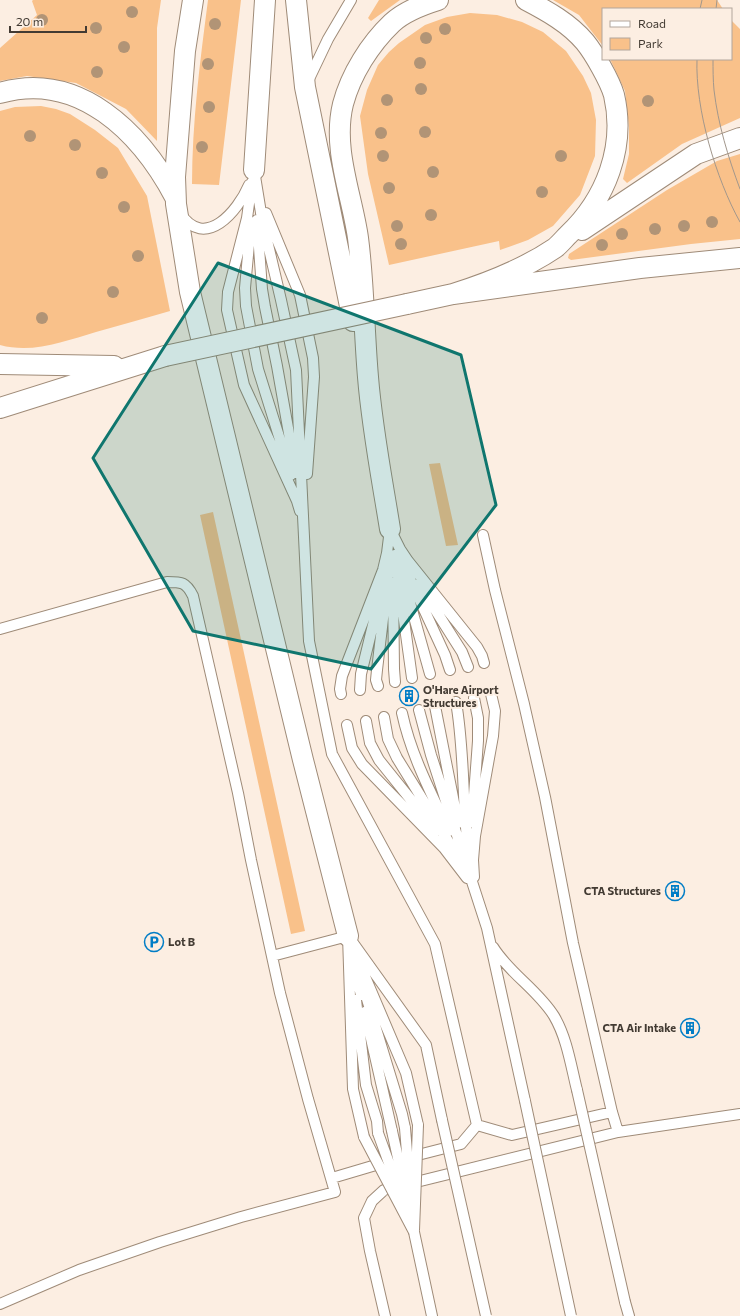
<svg xmlns="http://www.w3.org/2000/svg" width="740" height="1316" viewBox="0 0 740 1316" font-family="Commissioner,sans-serif">
	<style>
		.green { fill: #f9c18a }
		.lines { fill: none; stroke-linecap: round; stroke-linejoin: round }
		.service-casing { stroke: #9f8b78; stroke-width: 12 }
		.minor-casing { stroke: #9f8b78; stroke-width: 22 }
		.service { stroke: #fff; stroke-width: 10 }
		.minor { stroke: #fff; stroke-width: 20 }
		.tram { stroke: #a2978c; stroke-width: 1 }
		.service-bridge-casing { stroke: #9f8b78; stroke-width: 12; stroke-linecap: butt }
		.minor-bridge-casing { stroke: #9f8b78; stroke-width: 22; stroke-linecap: butt }
		.service-bridge { stroke: #fff; stroke-width: 10 }
		.minor-bridge { stroke: #fff; stroke-width: 20 }
		.tree { fill: #b19476 }
		.marked { fill: #0f766e; fill-opacity: 0.2; stroke: #0f766e; stroke-width: 3; stroke-linejoin: round }
		.labels { text-anchor: middle; stroke-width: 4; stroke-linejoin: round; paint-order: stroke }
		.poi-label { font-size: 11px; font-weight: bold; fill: #433b33; stroke: #fceee2; text-anchor: start }
	</style>
	<rect width="100%" height="100%" fill="#fceee2"/>
	<path class="green" d="M33 0H161L157 28V141L126 109 76 83 27 76 0 81V48L37 15 32 1Z
		M208 0H241L219 185 192 184C192 123 200 61 208 0Z
		M379 0H400L371 21 368 18Z
		M553 0H717L723 9H603V46L579 15Z
		M470 13 497 15 522 22 543 32 566 51 583 76 591 93 596 120 595 156 580 195 553 226 528 240 500 250 499 241 389 265 368 174 360 116 367 90 378 65 389 52 399 43 425 25 447 17Z
		M731 20 740 29V118L682 144 627 183 623 179 629 154V127L625 91 610 59H731Z
		M41 106 56 109 70 114 95 130 118 148 147 196 170 311C146 318 121 325 96 332 65 341 33 354 0 345V111L15 107Z
		M740 154V239L691 244 571 260 568 258 569 254 667 190 717 161Z
		M440 463 458 545 446 546 429 464Z
		M213 512 305 931 291 934 200 515Z"/>
	<g class="lines">
		<g class="service-casing">
			<path id="service" d="M308 81 328 39 351 0
				M254 170 262 219 281 300 296 370 309 641 332 754 435 944 477 1125
				M252 182 247 218 228 292 227 310 244 385 297 501 300 511
				M180 213C205 251 238 211 249 185
				M266 213 300 295 313 358 314 377 307 474
				M257 220 262 289 265 307 277 366 296 473
				M251 222 245 288 246 306 258 369 291 475
				M390 529 400 549 408 561 477 647 482 656 484 663
				M483 535 495 590 524 704 545 797 573 943 612 1112 618 1132
				M395 555 412 678
				M399 555 445 655 450 670
				M402 574 430 674
				M393 583 394 669 395 682
				M419 584 462 652 468 667
				M0 629 167 582C182 582 186 582 193 596L238 793 251 860 280 993 308 1099 335 1192 241 1217 160 1242 79 1270 0 1304
				M378 686 376 680 377 670 390 559
				M360 690 361 674 382 588
				M341 694 340 689 342 676 383 570 387 553 390 529
				M456 702C465 753 462 806 469 858
				M435 706 458 823
				M419 710 431 755 487 928 525 1101
				M402 713C411 755 431 793 449 831
				M384 717 388 739 397 758 458 857
				M366 721 370 743 379 760 436 831
				M347 725 352 748 362 764 444 848 467 878
				M472 822 478 741V718L474 698
				M474 877 473 860 475 836 493 736 495 711 491 694
				M348 936 426 1045 442 1120
				M348 936 353 1089 364 1137
				M493 947C509 973 538 990 554 1016 567 1038 571 1066 577 1090
				M355 953 406 1073 418 1125
				M272 956 348 936
				M353 962 361 995
				M363 986 402 1114 405 1128
				M356 1000 366 1085 377 1121 378 1133
				M365 1012 392 1131
				M477 1125 512 1135 612 1112
				M410 1157 461 1144 477 1125
				M332 1178 386 1162
				M414 1232 432 1316
				M625 1302 629 1316
				M385 1316 370 1251 364 1218 372 1201 384 1190 618 1132 740 1114"/>
		</g>
		<g class="minor-casing">
			<path id="minor" d="M193 0 185 51 175 177 176 204 190 292 303 760 348 936
				M296 0 305 87 353 321
				M0 93C79 70 141 133 175 197
				M254 170 265 0
				M582 230 696 154 740 138
				M453 294C488 283 524 269 555 248 560 244 564 239 568 235 606 199 626 147 614 95 610 81 594 53 585 42 569 23 547 11 526 0
				M407 304 453 294 640 268 740 258
				M0 364 114 366
				M0 408 165 356
				M390 529C382 479 372 428 368 377 364 331 364 284 358 238 352 195 332 149 343 104 351 74 370 44 392 23 405 11 422 5 438 0"/>
		</g>
		<use href="#service" class="service"/>
		<use href="#minor" class="minor"/>
		<path class="tram" d="M700 9 702 0
			M716 9 717 0
			M697 59C695 109 716 179 740 222
			M713 59C713 69 713 80 714 90 718 124 728 157 740 189"/>
		<g class="service-bridge-casing">
			<path id="service-bridge" d="M577 1090 625 1302
				M525 1101 571 1316
				M442 1120 486 1316
				M405 1128 410 1190
				M392 1131 411 1217
				M378 1133 401 1196
				M364 1137 414 1232
				M414 1230 418 1125"/>
		</g>
		<g class="minor-bridge-casing">
			<path id="minor-bridge" d="M165 356 407 304"/>
		</g>
		<use href="#service-bridge" class="service-bridge"/>
		<use href="#minor-bridge" class="minor-bridge"/>
	</g>
	<g class="tree">
		<circle cx="132" cy="12" r="6"/>
		<circle cx="42" cy="20" r="6"/>
		<circle cx="215" cy="24" r="6"/>
		<circle cx="96" cy="28" r="6"/>
		<circle cx="445" cy="29" r="6"/>
		<circle cx="426" cy="38" r="6"/>
		<circle cx="124" cy="47" r="6"/>
		<circle cx="420" cy="63" r="6"/>
		<circle cx="208" cy="64" r="6"/>
		<circle cx="97" cy="72" r="6"/>
		<circle cx="421" cy="89" r="6"/>
		<circle cx="387" cy="100" r="6"/>
		<circle cx="648" cy="101" r="6"/>
		<circle cx="209" cy="107" r="6"/>
		<circle cx="425" cy="132" r="6"/>
		<circle cx="381" cy="133" r="6"/>
		<circle cx="30" cy="136" r="6"/>
		<circle cx="75" cy="145" r="6"/>
		<circle cx="202" cy="147" r="6"/>
		<circle cx="383" cy="156" r="6"/>
		<circle cx="561" cy="156" r="6"/>
		<circle cx="433" cy="172" r="6"/>
		<circle cx="102" cy="173" r="6"/>
		<circle cx="389" cy="188" r="6"/>
		<circle cx="542" cy="192" r="6"/>
		<circle cx="124" cy="207" r="6"/>
		<circle cx="431" cy="215" r="6"/>
		<circle cx="712" cy="222" r="6"/>
		<circle cx="397" cy="226" r="6"/>
		<circle cx="684" cy="226" r="6"/>
		<circle cx="655" cy="229" r="6"/>
		<circle cx="622" cy="234" r="6"/>
		<circle cx="401" cy="244" r="6"/>
		<circle cx="602" cy="245" r="6"/>
		<circle cx="138" cy="256" r="6"/>
		<circle cx="113" cy="292" r="6"/>
		<circle cx="42" cy="318" r="6"/>
	</g>
	<path class="marked" d="M218 263 461 355 496 505 371 669 193 631 93 458Z"/>
	<defs>
		<g id="building-ring" transform="scale(1)"><circle r="9.5" fill="#fceee2" stroke="#017dc6" stroke-width="1.5"/><path d="M-4-6H4V6H1V3H-1V6H-4ZM-2.5-4.3h1.7v1.8h-1.7ZM.8-4.3h1.7v1.8H.8ZM-2.5-1h1.7V.8h-1.7ZM.8-1h1.7V.8H.8Z" fill="#017dc6"/></g>
		<g id="parking-ring" transform="scale(1)"><circle r="9.5" fill="#fceee2" stroke="#017dc6" stroke-width="1.5"/><path d="M-3.5-5.5H1a3.5 3.5 0 0 1 0 7H-1V5.5H-3.5ZM-1-3.4V-.6H.8a1.4 1.4 0 0 0 0-2.8Z" fill="#017dc6"/></g>
	</defs>
	<g fill-rule="evenodd">
		<use href="#building-ring" x="409" y="696"/>
		<use href="#building-ring" x="675" y="891"/>
		<use href="#parking-ring" x="154" y="942"/>
		<use href="#building-ring" x="690" y="1028"/>
	</g>
	<g class="labels">
		<g class="poi-label">
			<text x="423" y="694">O'Hare Airport<tspan x="423" dy="13">Structures</tspan></text>
			<text x="661" y="895" text-anchor="end">CTA Structures</text>
			<text x="168" y="946">Lot B</text>
			<text x="676" y="1032" text-anchor="end">CTA Air Intake</text>
		</g>
	</g>
	<rect x="602" y="8" width="130" height="52" fill="#fceee2" stroke="#b2a69c"/>
	<rect x="610" y="21" width="20" height="6" fill="#ffffff" stroke="#b2a69c"/>
	<text x="638" y="28" font-size="12" fill="#433b33">Road</text>
	<rect x="610" y="38" width="20" height="12" fill="#f9c18a" stroke="#b2a69c"/>
	<text x="638" y="48" font-size="12" fill="#433b33">Park</text>
	<path d="M10 26v6h76v-6" fill="none" stroke="#433b33" stroke-width="2"/>
	<text x="16" y="26" font-size="12" fill="#433b33" stroke="#fceee2" stroke-width="3" paint-order="stroke">20 m</text>
</svg>
